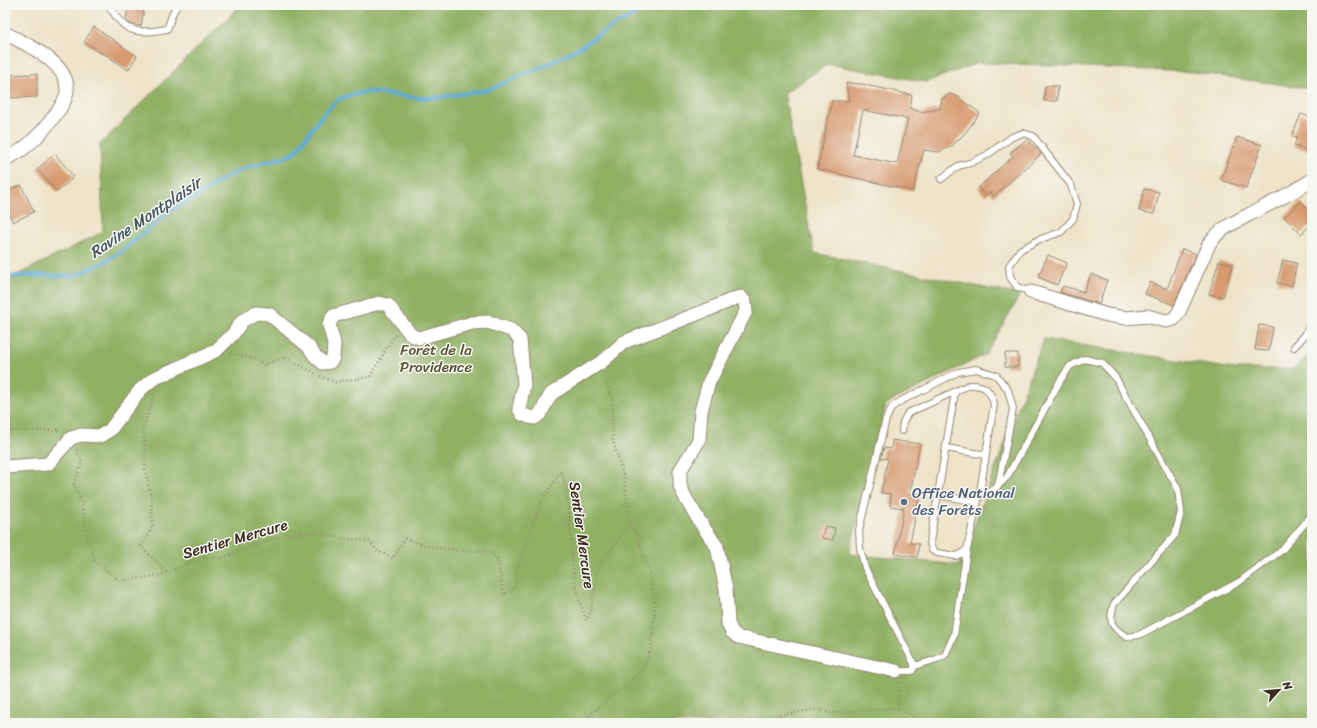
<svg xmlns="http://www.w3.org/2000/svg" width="1317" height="728" viewBox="0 0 1317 728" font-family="Sriracha,sans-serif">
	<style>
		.forest { fill: #90b063; stroke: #666d40 }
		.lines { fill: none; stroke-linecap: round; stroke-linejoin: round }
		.stream { stroke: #5baad5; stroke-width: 4 }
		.building { fill: #d7996e; fill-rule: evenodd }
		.service-casing { stroke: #948672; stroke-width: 8 }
		.minor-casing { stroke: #948672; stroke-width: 15 }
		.path { stroke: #948672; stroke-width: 2.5; stroke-dasharray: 1 3; stroke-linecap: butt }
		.service { stroke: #fff; stroke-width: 6 }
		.minor { stroke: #fff; stroke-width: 13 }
		.service-dot { fill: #5c6f8a; stroke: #f6f6f2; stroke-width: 1.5 }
		.labels { text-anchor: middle; stroke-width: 3; stroke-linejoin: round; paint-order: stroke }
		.park-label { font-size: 15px; fill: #5a5233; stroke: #f6f6f2 }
		.service-label { font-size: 15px; fill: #4e5e75; stroke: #f6f6f2; text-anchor: start }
		.street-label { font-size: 15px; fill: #3b2a1e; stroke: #f6f6f2 }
		.water-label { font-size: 16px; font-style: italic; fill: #46575e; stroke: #f6f6f2 }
	</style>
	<rect width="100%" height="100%" fill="#f6f6f2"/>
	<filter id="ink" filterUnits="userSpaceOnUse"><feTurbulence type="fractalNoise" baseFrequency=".025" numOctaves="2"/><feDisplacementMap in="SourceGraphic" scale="8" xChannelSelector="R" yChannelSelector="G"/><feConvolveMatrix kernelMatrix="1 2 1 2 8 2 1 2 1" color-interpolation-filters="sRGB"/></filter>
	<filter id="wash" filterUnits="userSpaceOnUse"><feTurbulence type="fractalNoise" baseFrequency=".012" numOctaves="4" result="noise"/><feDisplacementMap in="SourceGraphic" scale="16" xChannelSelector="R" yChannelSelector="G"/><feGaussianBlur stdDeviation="0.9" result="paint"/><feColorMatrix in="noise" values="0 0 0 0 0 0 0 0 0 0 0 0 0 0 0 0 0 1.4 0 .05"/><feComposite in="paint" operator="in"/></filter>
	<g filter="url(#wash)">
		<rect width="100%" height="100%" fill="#eee3c7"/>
		<path class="forest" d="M241 5H1312V89L1193 72 1046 65 978 63 926 82 828 64 784 93 814 253 1020 295 986 354 886 404 849 554 959 565 1044 339 1234 369H1293L1312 352V723H5V281L103 232 100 144Z"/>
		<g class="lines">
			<path class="stream" d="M5 277 37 275 65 276 77 275 103 263 121 252 170 211 201 194 228 176 248 167 286 157 296 151 320 118 333 104 341 98 354 94 370 92 419 98H433L488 90 550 63 580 47 612 27 653 5"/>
		</g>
		<g id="blocks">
			<path class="building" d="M128 7 144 9 141 26 131 24 126 21Z
				M94 27 137 56 128 70 103 53V54L84 42Z
				M27 74H37V97L8 98V75Z
				M846 83 861 84 912 95 910 108 920 112 940 109 942 99 944 97 950 94 958 97 980 113 965 133 952 146 938 152 924 150 913 191 817 169 832 101H849ZM863 110 908 119 897 164 853 155Z
				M1045 86H1058L1057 101H1044Z
				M1301 114 1312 118V152L1294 146 1297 138 1292 136Z
				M1237 137 1262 145 1246 188 1221 180Z
				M1027 139 1041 154 994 196 990 192 985 196 978 188 1013 156 1010 153Z
				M55 154 74 177 57 192 37 169Z
				M21 185 34 212 13 222 5 206V192Z
				M1144 189 1159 192 1154 214 1139 211Z
				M1301 202 1312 213V224L1301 234 1284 217Z
				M1182 249 1196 254 1174 305 1145 294 1150 282 1167 289Z
				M1048 255 1067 263 1057 285 1038 277Z
				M1283 260 1297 263 1292 286 1277 283Z
				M1219 261 1233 264 1223 297 1209 294Z
				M1091 274 1107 280 1099 304 1060 292 1063 286 1084 292Z
				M1259 325 1273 327 1269 351 1255 350Z
				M1005 353H1018V367H1005Z
				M892 440 920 444 910 493 920 494 910 543 919 544 917 557 895 554 904 508 890 506 891 494 881 493 888 459 881 458 884 448 891 449Z
				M825 526 835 528 833 540 822 538Z"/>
		</g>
	</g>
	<g filter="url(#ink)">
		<use href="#blocks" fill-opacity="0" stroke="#948672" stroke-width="1"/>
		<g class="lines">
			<g class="service-casing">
				<path id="service" d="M108 5C113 11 117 20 124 25 135 35 154 31 167 29L174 10 178 5
					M941 179 958 166 970 163 987 155 1012 137 1023 133 1033 136 1071 185 1077 204 1073 219 1061 232 1038 240 1020 250 1009 266 1010 277 1017 287 1031 292
					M1294 347 1305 335 1312 322
					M902 431 903 422 908 413 969 385C985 384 990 390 994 404L980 492 967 549 961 554 956 556 937 553 932 550 930 542 955 392
					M946 448 986 455
					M980 492C993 493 998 486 1007 477L1060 381 1070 366 1085 359 1102 363 1115 377 1178 489 1181 512 1175 535 1114 604C1108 623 1111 627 1127 637L1139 635 1239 582 1282 550 1312 515
					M938 495 978 502
					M915 666 937 659 945 655 954 635 967 549
					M896 671H912L915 666 865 568 860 548 859 530 886 419 892 407 901 401 958 372 976 369 996 375 1008 390 1013 409 998 486"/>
			</g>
			<g class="minor-casing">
				<path id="minor" d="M5 33C25 44 69 62 67 91 66 102 56 114 49 123 37 138 23 152 5 159
					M1031 292 1107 315 1126 318 1147 316 1166 321 1174 319 1179 312 1209 244C1221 226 1242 219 1260 209 1278 200 1295 191 1312 180
					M5 467 48 464 71 438 81 435 100 436 110 430 140 390 153 379 217 350 233 334 242 321 256 313 269 314 308 346 315 356 323 363 330 362 333 358 334 343 329 325 333 316 379 303 388 305 411 335 419 338 472 323 488 322 511 330 520 339 524 385 519 408 522 414 529 417 535 418 540 414 551 394 603 361 624 342 710 309 736 298 741 297 745 302 746 311 709 382 701 411 699 440 680 471V486L686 499 702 525 717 547 726 589 728 624 732 632 738 637 896 671"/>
			</g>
			<path class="path" d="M230 353 251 358 264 365 285 357 316 374
				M320 376 335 382 370 377 392 339 396 335
				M154 395 143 429 145 449V469L151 495 153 526 141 546 167 573
				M5 431 61 430
				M76 450 82 462 74 484 81 502 87 533 95 562 120 581C135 578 152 578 166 573 183 568 200 551 218 559L287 534 314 532 348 539 369 541 378 551 393 558 405 539 433 547 461 551H488L497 558 504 595 515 587 517 569 528 540 531 528 543 499 561 471C572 504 569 541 574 575 576 590 581 605 586 620L591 611 597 570 609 551 630 524
				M898 708 899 683
				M580 723 642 671 651 648 655 609 649 571 637 536 630 524 624 478 613 441 612 398 604 379V374
				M744 723 754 720 811 710H821L831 713 898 708 923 722 985 723"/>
			<use href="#service" class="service"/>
			<use href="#minor" class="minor"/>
		</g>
	</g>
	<circle class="service-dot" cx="904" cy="502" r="4"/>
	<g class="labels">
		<g class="park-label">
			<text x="436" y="355">Forêt de la<tspan x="436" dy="17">Providence</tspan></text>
		</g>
		<g class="service-label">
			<text x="912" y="498">Office National<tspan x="912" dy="17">des Forêts</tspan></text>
		</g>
		<g class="street-label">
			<text transform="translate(582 535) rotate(82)" y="5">Sentier Mercure</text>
			<text transform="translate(235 539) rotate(-16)" y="5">Sentier Mercure</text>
		</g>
		<g class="water-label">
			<text transform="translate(145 217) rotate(-34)" y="6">Ravine Montplaisir</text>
		</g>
	</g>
	<rect width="1317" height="728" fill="none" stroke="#f6f6f2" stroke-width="20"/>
	<g transform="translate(1279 690) rotate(63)" stroke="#f6f6f2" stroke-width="3" paint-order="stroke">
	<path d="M0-3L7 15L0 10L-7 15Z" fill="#3b2a1e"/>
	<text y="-6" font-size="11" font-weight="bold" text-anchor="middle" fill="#3b2a1e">N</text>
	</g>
</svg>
